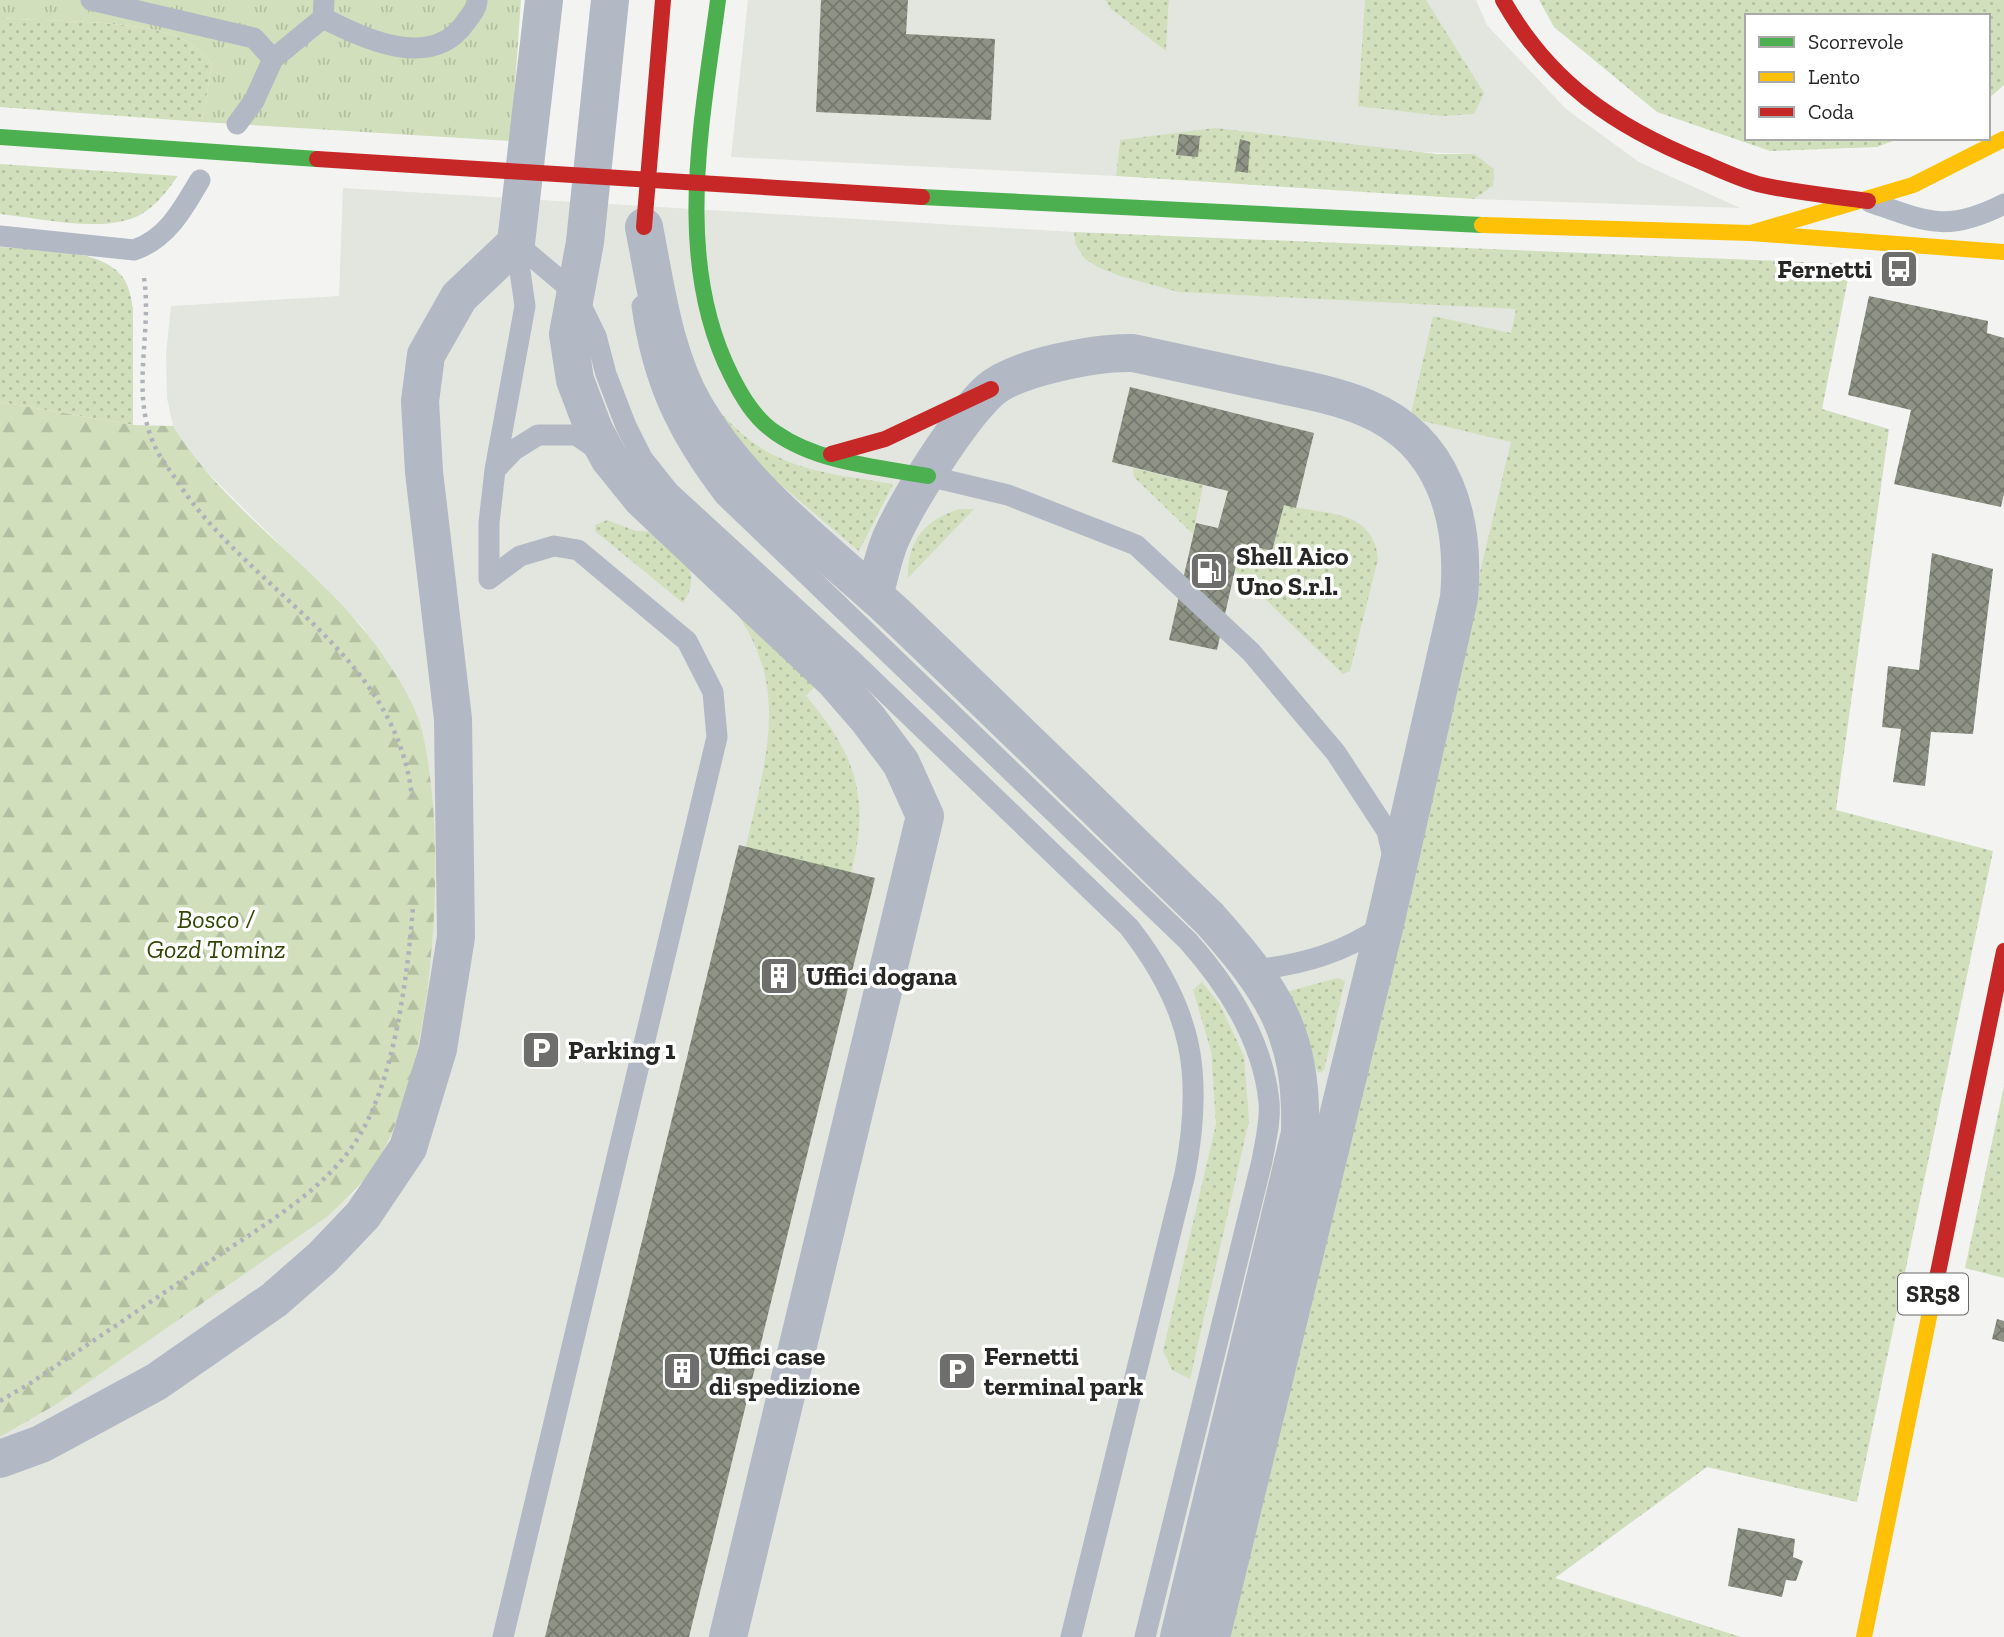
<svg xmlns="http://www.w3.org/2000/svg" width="2004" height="1637" viewBox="0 0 2004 1637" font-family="'Zilla Slab',serif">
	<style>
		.built { fill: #e3e5df }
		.grass { fill: url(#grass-dots) }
		.forest { fill: url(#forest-firs) }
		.park { fill: url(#park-tufts) }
		.building { fill: url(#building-cross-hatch) }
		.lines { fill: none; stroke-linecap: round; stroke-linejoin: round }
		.path { stroke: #aeb3ba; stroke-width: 4.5; stroke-dasharray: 3.5 5; stroke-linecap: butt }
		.lane { stroke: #b2b8c4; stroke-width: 21 }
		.street { stroke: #b2b8c4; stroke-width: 38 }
		.fast { stroke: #4caf50; stroke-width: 16 }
		.slow { stroke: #ffc107; stroke-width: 16 }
		.jam { stroke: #c62828; stroke-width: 16 }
		.labels { text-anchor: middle; stroke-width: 7; stroke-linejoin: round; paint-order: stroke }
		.shield { fill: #fff; stroke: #686867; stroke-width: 2 }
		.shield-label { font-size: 24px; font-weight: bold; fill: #272726 }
		.poi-label { font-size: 26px; font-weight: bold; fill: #272726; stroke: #fff; text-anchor: start }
		.park-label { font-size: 26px; font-style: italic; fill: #334605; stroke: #fff }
	</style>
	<defs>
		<pattern id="grass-dots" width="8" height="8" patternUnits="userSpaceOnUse" patternTransform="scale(1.75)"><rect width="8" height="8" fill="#d1dfbc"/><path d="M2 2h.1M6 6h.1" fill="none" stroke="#b3bfa1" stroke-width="1.8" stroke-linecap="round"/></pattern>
		<pattern id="forest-firs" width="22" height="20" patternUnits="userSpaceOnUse" patternTransform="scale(1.75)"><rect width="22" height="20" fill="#d1dfbc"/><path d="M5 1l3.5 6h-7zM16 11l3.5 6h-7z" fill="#b3bfa1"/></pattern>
		<pattern id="park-tufts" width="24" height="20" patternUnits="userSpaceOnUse" patternTransform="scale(1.75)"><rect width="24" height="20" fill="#d1dfbc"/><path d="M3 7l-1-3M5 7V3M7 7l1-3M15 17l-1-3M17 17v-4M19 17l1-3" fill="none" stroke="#b3bfa1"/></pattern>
		<pattern id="building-cross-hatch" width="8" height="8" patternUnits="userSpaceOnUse" patternTransform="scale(1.75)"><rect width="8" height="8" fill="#8e9385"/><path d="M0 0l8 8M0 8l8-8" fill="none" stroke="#74786d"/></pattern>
	</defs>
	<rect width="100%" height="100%" fill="#f3f4f2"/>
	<path class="built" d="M748 0H1105L1111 9 1166 50 1169 0H1476L1487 25 1566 109 1639 162 1740 208 1474 199 1493 186 1474 154 1120 140 1116 176 731 157Z
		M343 188 1074 232 1075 243 1179 292 1558 310 1245 1637H0V1437L57 1404 327 1217 359 1188 382 1153 395 1124 419 1038 432 951 434 847 428 773 364 628 193 458 173 426 167 398 166 353 171 306 339 296Z"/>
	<path class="grass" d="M1105 0H1169L1166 51 1111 9Z
		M1365 0H1426L1484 93 1474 114 1442 116 1358 106Z
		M1539 0H2004V85L1988 99V16H1747V138H1901L1877 147 1770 151 1657 112 1554 27Z
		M0 18C52 22 125 19 173 35 189 40 201 52 212 64L202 122 0 107Z
		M1215 128 1437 154H1474L1494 169 1493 186 1474 199 1116 176 1120 140Z
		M0 164 178 176C167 191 156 206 140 215 104 234 40 218 0 214Z
		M1074 232 1851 264 1822 409 1889 429 1836 810 1993 851 1857 1502 1707 1467 1555 1578 1741 1637H1227L1511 442 1410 418 1433 316 1511 333 1516 309 1179 292 1120 276 1098 267 1085 259 1075 243Z
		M0 247C33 250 98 248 120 274 129 283 131 297 133 309V425L0 402Z
		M715 406C768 470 816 471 893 484L859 551 756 464Z
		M1133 468 1203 485 1193 534 1134 477Z
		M1284 505C1323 515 1374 508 1378 559L1350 671 1343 674 1234 569 1241 543 1272 551Z
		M960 509H974L908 578C907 541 925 519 960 509Z
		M607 520 636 531 660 532C681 555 704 571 683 603L595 531V525Z
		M738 615 816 685 806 696C855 753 871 798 851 873L746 847C764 763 791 693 738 615Z
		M1338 978 1345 981 1324 1070 1318 1073 1289 991Z
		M1202 982 1220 1005 1244 1056 1249 1121 1190 1379 1172 1370 1163 1351 1216 1124 1211 1051 1193 990Z
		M2004 1086V1278L1965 1268Z"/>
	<path class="forest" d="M0 402 133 425 173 426C231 520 334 575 392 669 404 687 417 710 422 731 448 839 436 1055 382 1153 368 1179 349 1197 327 1217L57 1404 0 1437Z"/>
	<path class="park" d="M0 0H521L511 141 202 122 212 64C201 52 189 40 173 35 126 19 51 22 0 18Z"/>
	<path class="building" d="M821 0H908L906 34 995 39 991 120 816 112Z
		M1179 134 1200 136 1198 157 1176 155Z
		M1240 139 1250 142 1248 173 1235 171Z
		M1869 296 1988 321 1987 333 2004 338V494L2001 507 1894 484 1911 410 1848 395Z
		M1130 387 1314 433 1296 508 1284 505 1272 551 1241 543 1217 650 1169 640 1196 523 1218 528 1228 491 1112 462Z
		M1932 553 1993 569 1973 734 1931 732 1925 786 1893 782 1901 729 1882 727 1888 666 1919 670Z
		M739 845 875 878 819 1106 689 1637H545Z
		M1997 1319 2004 1321V1342L1992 1339Z
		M1738 1528 1795 1539 1793 1557 1803 1561 1796 1581 1786 1580 1782 1597 1728 1586Z"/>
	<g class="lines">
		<path class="path" d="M144 278C152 329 132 387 151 437 156 452 166 465 175 478 247 591 396 651 412 797
			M0 1401 29 1384C89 1344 149 1303 209 1262 261 1226 328 1190 361 1133 395 1075 408 973 413 907"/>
		<path class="lane" d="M91 0 254 38 273 59
			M323 18C365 39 431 71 465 23 470 16 477 9 477 0
			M237 124 254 101 273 59 323 18 324 0
			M1870 202C1927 222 1947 233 2004 204
			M0 236 134 250C167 239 183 209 200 180
			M642 306C653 383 678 435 725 496L1188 941C1228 986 1263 1040 1269 1102 1271 1120 1265 1143 1262 1161L1145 1637
			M495 470 514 450 538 435H576L599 451
			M928 476 1008 495 1136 545 1251 652 1336 753 1387 831 1393 857
			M489 579V523L495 470 525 306 516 243 575 293 596 336 606 374 626 426 642 458 669 492 854 662 1129 927C1193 1009 1204 1074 1185 1174L1071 1637
			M489 579 520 556 554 546 578 550 687 641 713 692 717 737 503 1637
			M1255 970C1304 964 1344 953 1385 924"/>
		<path class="street" d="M610 0 585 242 568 334 575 380 594 430 609 458 642 499 835 681 868 719 901 763 925 816 728 1637
			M644 227C656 288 664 355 696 409 744 491 825 549 894 613 1000 714 1104 816 1209 918 1273 990 1303 1033 1300 1133L1179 1637
			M874 595C880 576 883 556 891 538 908 500 959 419 989 391 1015 367 1098 352 1133 353 1178 363 1223 372 1268 382 1301 389 1335 395 1366 408 1445 441 1466 519 1459 598L1385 924 1211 1637
			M0 1459 41 1444 156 1382 274 1300 322 1258 363 1215 408 1148 438 1049 456 937 453 719 424 472 420 401 426 355 459 297 516 243 544 0"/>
		<path class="fast" d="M718 0C702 122 673 260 731 375 742 397 755 419 776 433 819 463 878 467 928 476
			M0 137 317 159
			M922 197 1482 225"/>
		<path class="slow" d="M1482 225 1751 233 2004 252
			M1751 233 1913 185 2004 139
			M1864 1637 1932 1302"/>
		<path class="jam" d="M1503 0C1549 82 1615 127 1702 162 1721 170 1741 180 1762 185 1797 193 1833 196 1868 201
			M317 159 922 197
			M644 227 663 0
			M831 454 885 439 991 389
			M1932 1302 2004 951"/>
	</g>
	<defs>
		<g id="bus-square" transform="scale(2.0125)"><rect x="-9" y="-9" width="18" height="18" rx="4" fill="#6e6f6d" stroke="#fff"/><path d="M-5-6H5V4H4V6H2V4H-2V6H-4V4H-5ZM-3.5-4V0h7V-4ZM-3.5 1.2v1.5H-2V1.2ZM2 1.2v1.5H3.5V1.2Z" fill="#fff"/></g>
		<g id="fuel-square" transform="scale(2.0125)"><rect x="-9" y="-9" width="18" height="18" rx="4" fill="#6e6f6d" stroke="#fff"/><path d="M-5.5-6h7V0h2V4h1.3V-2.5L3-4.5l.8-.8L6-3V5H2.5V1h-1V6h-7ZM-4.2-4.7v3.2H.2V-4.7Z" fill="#fff"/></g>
		<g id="building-square" transform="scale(2.0125)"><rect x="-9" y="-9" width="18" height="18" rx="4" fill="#6e6f6d" stroke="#fff"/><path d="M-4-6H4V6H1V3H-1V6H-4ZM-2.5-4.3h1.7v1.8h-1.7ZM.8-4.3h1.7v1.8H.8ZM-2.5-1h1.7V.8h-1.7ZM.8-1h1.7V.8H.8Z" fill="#fff"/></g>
		<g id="parking-square" transform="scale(2.0125)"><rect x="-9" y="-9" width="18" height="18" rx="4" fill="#6e6f6d" stroke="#fff"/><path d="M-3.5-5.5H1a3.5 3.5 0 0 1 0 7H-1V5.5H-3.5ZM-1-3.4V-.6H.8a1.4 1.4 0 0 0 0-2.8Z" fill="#fff"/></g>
	</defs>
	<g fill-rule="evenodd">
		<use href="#bus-square" x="1899" y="269"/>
		<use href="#fuel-square" x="1209" y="571"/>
		<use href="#building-square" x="779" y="976"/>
		<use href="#parking-square" x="541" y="1050"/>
		<use href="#building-square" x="682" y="1371"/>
		<use href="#parking-square" x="957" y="1371"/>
	</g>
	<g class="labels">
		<rect class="shield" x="1898" y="1273.5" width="70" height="41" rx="5"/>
		<g class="shield-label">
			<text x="1933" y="1302">SR58</text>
		</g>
		<g class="poi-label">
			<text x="1872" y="278" text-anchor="end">Fernetti</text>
			<text x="1236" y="565">Shell Aico<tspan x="1236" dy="30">Uno S.r.l.</tspan></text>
			<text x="806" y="985">Uffici dogana</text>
			<text x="568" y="1059">Parking 1</text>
			<text x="709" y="1365">Uffici case<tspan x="709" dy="30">di spedizione</tspan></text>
			<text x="984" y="1365">Fernetti<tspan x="984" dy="30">terminal park</tspan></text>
		</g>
		<g class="park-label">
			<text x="216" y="928">Bosco /<tspan x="216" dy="30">Gozd Tominz</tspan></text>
		</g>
	</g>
	<rect x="1745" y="14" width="245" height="126" fill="#ffffff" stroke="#a9a9a8" stroke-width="2"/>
	<rect x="1759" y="37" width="35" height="10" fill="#4caf50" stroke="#a9a9a8" stroke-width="2"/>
	<text x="1808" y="49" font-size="21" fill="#272726">Scorrevole</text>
	<rect x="1759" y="72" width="35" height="10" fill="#ffc107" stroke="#a9a9a8" stroke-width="2"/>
	<text x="1808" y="84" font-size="21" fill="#272726">Lento</text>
	<rect x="1759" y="107" width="35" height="10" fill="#c62828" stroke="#a9a9a8" stroke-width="2"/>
	<text x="1808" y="119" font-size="21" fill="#272726">Coda</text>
</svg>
